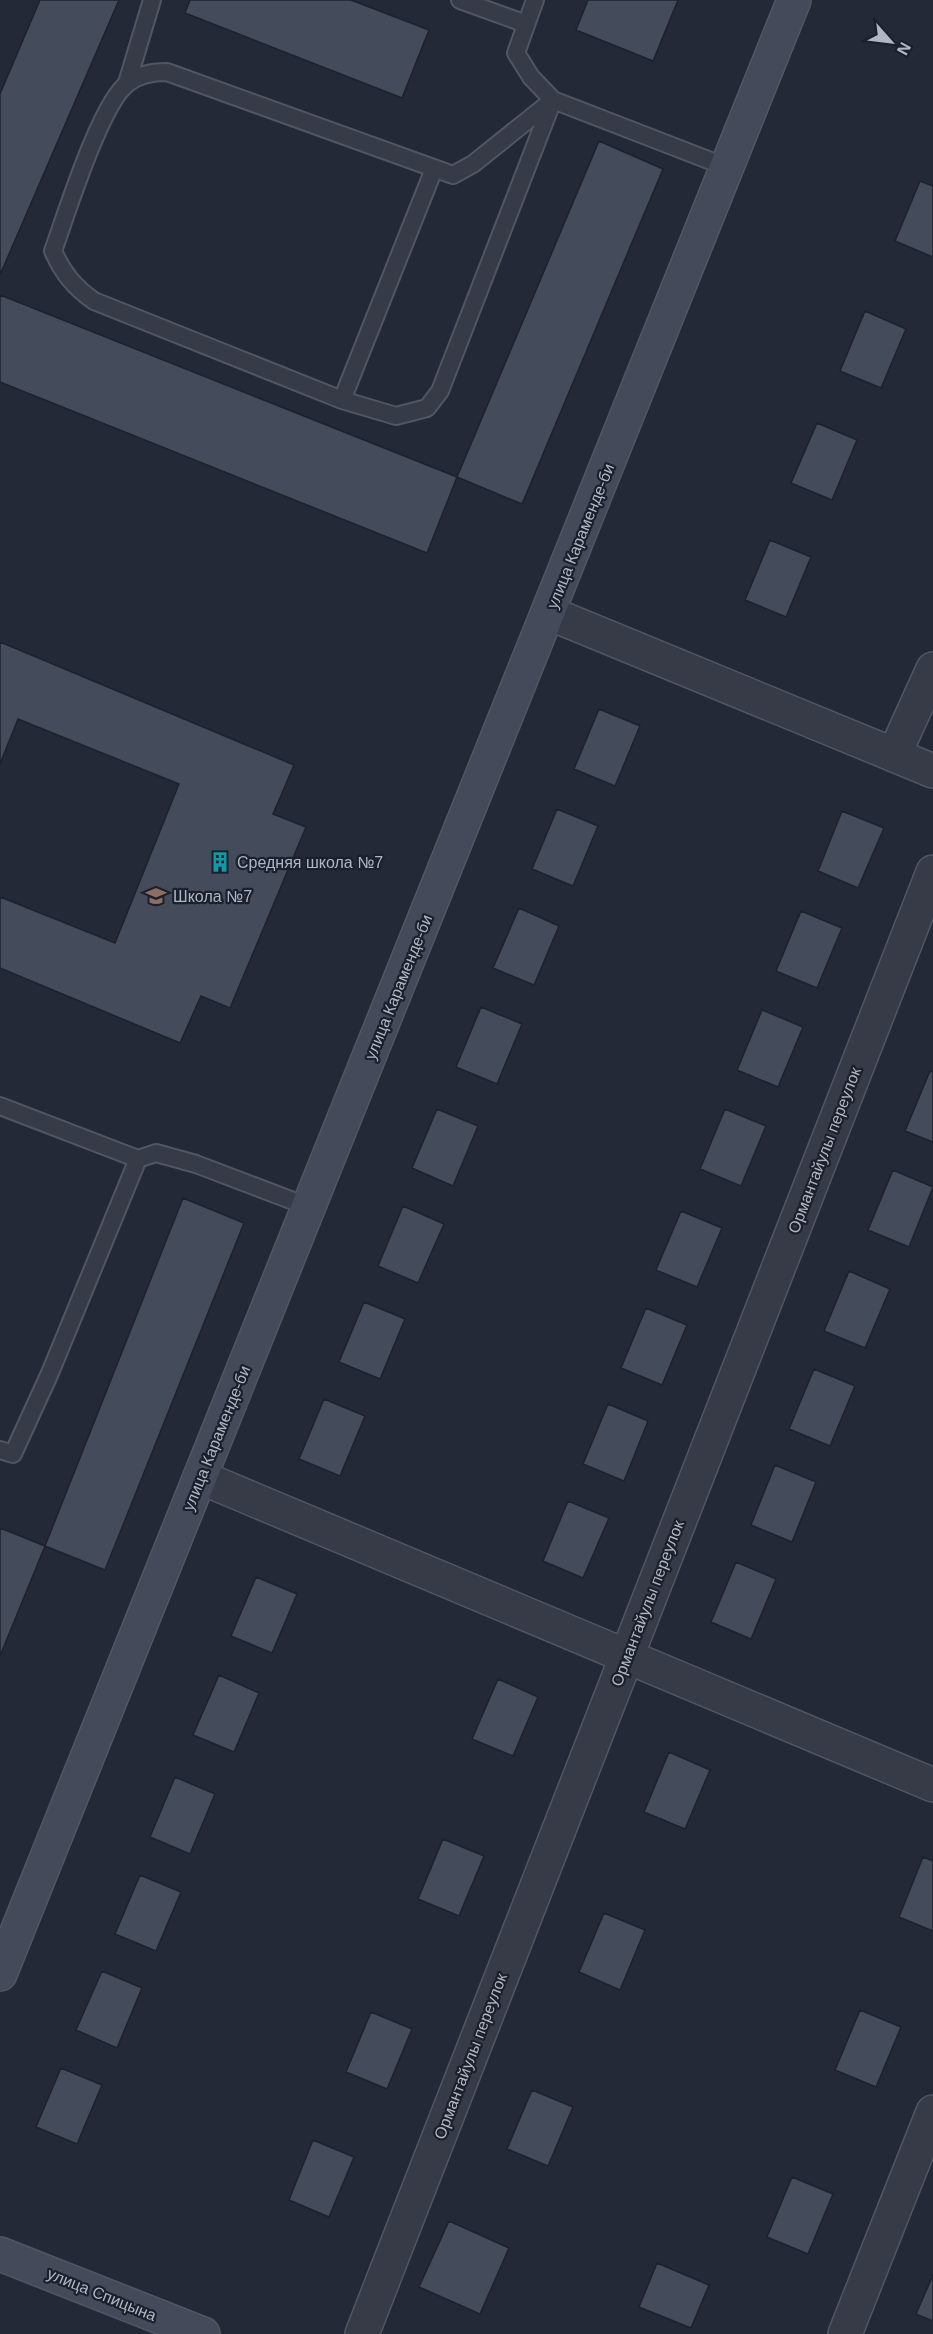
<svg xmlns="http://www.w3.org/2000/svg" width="933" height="2334" viewBox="0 0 933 2334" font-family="Arial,sans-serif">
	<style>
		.building { fill: #444c5b; stroke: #1d222e; stroke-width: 1.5 }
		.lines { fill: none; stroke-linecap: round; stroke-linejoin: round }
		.lane-casing { stroke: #515662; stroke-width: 20 }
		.street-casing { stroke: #515662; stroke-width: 36 }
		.secondary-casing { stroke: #515662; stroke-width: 36 }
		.lane { stroke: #363b47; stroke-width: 16 }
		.street { stroke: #363b47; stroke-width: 33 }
		.secondary { stroke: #444a5a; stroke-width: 33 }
		.labels { text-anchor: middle; stroke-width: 4.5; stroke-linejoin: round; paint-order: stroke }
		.street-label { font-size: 16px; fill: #b1b6c3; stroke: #1b202c }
		.poi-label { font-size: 16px; fill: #b1b6c3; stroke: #1b202c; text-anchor: start }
	</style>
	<rect width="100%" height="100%" fill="#232936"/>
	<path class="building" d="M40 0H119L0 275V94Z
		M190 0H351L429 30 402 98 185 13Z
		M588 0H678L653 61 576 30Z
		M599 141 663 169 522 504 457 477Z
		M920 181 933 186V257L895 241Z
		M0 295 457 477 427 553 0 382Z
		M865 311 906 329 881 388 840 371Z
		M817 423 857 440 832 500 791 483Z
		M770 540 811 557 786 617 745 600Z
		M0 642 294 765 273 814 306 827 230 1008 201 996 180 1043 0 968V897L115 943 179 784 18 719 0 764Z
		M599 709 640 726 615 786 574 769Z
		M557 809 598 826 573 886 532 869Z
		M842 811 884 828 858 888 818 871Z
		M519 908 559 926 534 985 493 968Z
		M801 911 842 928 817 988 776 971Z
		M481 1007 522 1024 497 1084 456 1067Z
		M762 1010 803 1027 778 1087 737 1070Z
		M930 1071 933 1072V1142L905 1131Z
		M437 1109 478 1126 453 1186 412 1168Z
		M725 1109 766 1126 741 1186 700 1169Z
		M893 1170 933 1187 909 1247 868 1230Z
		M183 1198 244 1223 105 1570 45 1546Z
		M403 1206 444 1224 418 1283 378 1266Z
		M681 1211 722 1228 697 1287 656 1270Z
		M849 1271 890 1289 865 1348 824 1331Z
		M364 1302 405 1319 380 1379 339 1362Z
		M646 1308 687 1325 662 1385 621 1368Z
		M814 1369 855 1386 830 1446 789 1429Z
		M324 1399 365 1416 340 1476 299 1459Z
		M608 1404 648 1421 624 1481 583 1464Z
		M775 1465 816 1482 792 1542 751 1525Z
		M568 1501 609 1518 583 1578 543 1561Z
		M0 1528 45 1546 0 1656Z
		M736 1562 776 1579 751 1639 711 1622Z
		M256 1577 297 1594 272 1653 231 1636Z
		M219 1675 259 1693 234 1752 193 1735Z
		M498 1679 538 1697 513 1756 472 1739Z
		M669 1752 710 1770 685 1829 644 1812Z
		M175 1777 215 1794 190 1854 150 1837Z
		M443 1839 484 1856 459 1916 418 1899Z
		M923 1857 933 1861V1931L899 1917Z
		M140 1875 181 1892 156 1951 115 1934Z
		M604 1913 645 1930 620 1990 579 1972Z
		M102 1971 142 1988 117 2048 76 2030Z
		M860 2010 901 2027 876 2087 835 2070Z
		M371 2012 412 2029 387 2089 346 2072Z
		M61 2068 102 2085 77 2144 36 2127Z
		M532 2090 573 2107 548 2166 507 2149Z
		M313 2140 354 2157 329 2217 289 2200Z
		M792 2177 833 2194 808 2254 767 2237Z
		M449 2221 509 2248 480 2314 419 2287Z
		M657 2263 709 2285 691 2328 639 2307Z
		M933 2275V2321L916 2314Z"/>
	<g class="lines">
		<g class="lane-casing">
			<path id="lane" d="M460 0 526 24
				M535 0 516 53 531 77 553 100 440 391 427 408 396 416 342 400 94 301C74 287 63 273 53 251 66 215 101 102 128 83 138 75 154 72 167 72L453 175 473 164 553 100 729 168
				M127 83 152 0
				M342 400 434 169
				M0 1106 138 1159
				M0 1450 13 1454 50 1373 138 1159 156 1153 196 1164 309 1207"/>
		</g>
		<g class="street-casing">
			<path id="street" d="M549 613 933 771
				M894 755 933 669
				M200 1477 933 1785
				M362 2334 933 872
				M845 2334 933 2112"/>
		</g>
		<g class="secondary-casing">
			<path id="secondary" d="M0 1974 794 0
				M0 2254 203 2334"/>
		</g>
		<use href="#lane" class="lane"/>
		<use href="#street" class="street"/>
		<use href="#secondary" class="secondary"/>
	</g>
	<defs>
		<g id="building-bare" transform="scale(1.62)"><path d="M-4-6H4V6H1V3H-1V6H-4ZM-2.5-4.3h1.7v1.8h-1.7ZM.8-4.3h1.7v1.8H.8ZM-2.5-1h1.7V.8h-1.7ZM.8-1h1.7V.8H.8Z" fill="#0f9aa8" stroke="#1b202c" stroke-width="2.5" paint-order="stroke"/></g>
		<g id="school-bare" transform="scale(1.62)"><path d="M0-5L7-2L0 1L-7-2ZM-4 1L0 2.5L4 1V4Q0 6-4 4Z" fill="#8d6e63" stroke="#1b202c" stroke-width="2.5" paint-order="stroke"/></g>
	</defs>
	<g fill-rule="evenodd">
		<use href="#building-bare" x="220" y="862"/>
		<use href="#school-bare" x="156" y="896"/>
	</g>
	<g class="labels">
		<g class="street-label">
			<text transform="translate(580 536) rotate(-68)" y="6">улица Караменде-би</text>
			<text transform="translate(398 987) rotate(-68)" y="6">улица Караменде-би</text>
			<text transform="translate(824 1150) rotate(-69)" y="6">Ормантайулы переулок</text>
			<text transform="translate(216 1438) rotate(-68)" y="6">улица Караменде-би</text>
			<text transform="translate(647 1603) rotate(-69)" y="6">Ормантайулы переулок</text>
			<text transform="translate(470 2056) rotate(-69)" y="6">Ормантайулы переулок</text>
			<text transform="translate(102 2294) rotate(22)" y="6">улица Спицына</text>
		</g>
		<g class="poi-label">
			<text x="237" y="868">Средняя школа №7</text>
			<text x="173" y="902">Школа №7</text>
		</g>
	</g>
	<g transform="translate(891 42) rotate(118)" stroke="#1b202c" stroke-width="4.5" paint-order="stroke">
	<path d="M0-4.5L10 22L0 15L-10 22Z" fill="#b1b6c3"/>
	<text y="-9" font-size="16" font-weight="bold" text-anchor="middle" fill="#b1b6c3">N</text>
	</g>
</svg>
